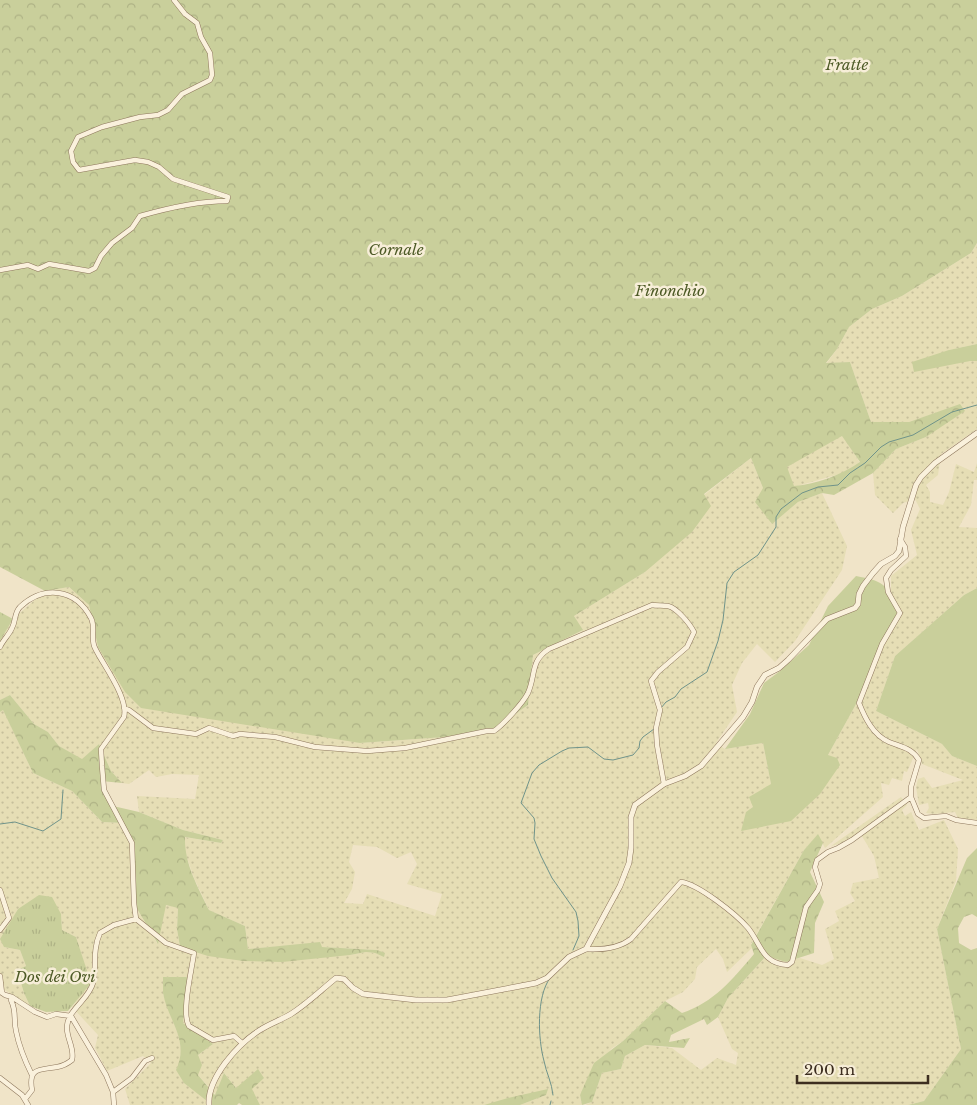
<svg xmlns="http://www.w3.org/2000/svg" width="977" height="1105" viewBox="0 0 977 1105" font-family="'Libre Baskerville',serif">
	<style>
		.farmland { fill: url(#farmland-dots); fill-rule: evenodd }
		.green { fill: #c9cf9b }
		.forest { fill: url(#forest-crowns); fill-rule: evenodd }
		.park { fill: url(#park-tufts) }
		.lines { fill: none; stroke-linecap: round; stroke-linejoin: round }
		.stream { stroke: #6f938a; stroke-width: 1 }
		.minor-casing { stroke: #8d765c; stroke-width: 5.5 }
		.tertiary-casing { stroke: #8d765c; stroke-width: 6 }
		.minor { stroke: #faf1dc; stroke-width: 4.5 }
		.tertiary { stroke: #faf1dc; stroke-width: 5 }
		.labels { text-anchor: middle; stroke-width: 5; stroke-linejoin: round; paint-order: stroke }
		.park-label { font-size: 15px; font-style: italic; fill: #4d5a26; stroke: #f7eed8 }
	</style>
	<defs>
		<pattern id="farmland-dots" width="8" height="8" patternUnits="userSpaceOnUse" patternTransform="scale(1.25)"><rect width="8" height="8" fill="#e6deb5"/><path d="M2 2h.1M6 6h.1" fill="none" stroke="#c6bf9b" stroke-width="1.8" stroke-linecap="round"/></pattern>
		<pattern id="forest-crowns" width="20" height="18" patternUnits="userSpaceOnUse" patternTransform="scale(1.25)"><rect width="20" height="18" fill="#c9cf9b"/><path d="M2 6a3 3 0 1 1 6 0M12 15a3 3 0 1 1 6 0" fill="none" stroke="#aeb285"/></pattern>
		<pattern id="park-tufts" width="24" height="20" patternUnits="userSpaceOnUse" patternTransform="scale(1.25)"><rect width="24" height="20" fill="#c9cf9b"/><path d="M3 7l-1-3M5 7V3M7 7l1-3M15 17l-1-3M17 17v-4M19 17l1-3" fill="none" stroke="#aeb285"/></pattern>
	</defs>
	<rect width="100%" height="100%" fill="#f0e4c8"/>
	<path class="farmland" d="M977 243V344L949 350 970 361H977V429L941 454 938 475 926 485 930 492V502L943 505 949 492 956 464 974 472 977 463V480H974L971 505 959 527 977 528V588L964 595 895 656 876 711 942 744 952 756 977 766V820L958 818 955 812 934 814 926 813 929 808 928 803 919 805 916 787 918 779 924 777 932 788 963 780 922 764 917 749 907 772 904 771 902 781 892 778 889 785 881 783 883 797 825 848 818 835 804 850 751 944 752 948 727 972 723 959 716 949 697 967 695 979 683 992 665 1001 623 1041 611 1049 580 1095 582 1105H520L546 1095 484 1105H260L251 1089 236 1088 224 1073 216 1095 198 1075V1055L213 1044 183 1023 187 977 163 994 179 1037 181 1049 180 1060 200 1095 212 1105H130L125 1089 151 1063 143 1056 107 1071 95 1048 98 1035 72 1007 90 983 76 937 62 930 61 914 18 909 8 928 4 947 20 950 26 966 17 971 24 993 30 1006 0 987V712L3 709 33 773 72 791 102 822 123 823 134 841 136 907 157 943 165 905 178 907 177 929 180 947 350 955 366 952 375 953 383 956 377 950 321 947 320 943 248 949 245 926 209 910 194 878 185 852 184 837 221 843 223 840 183 830 139 812 137 796 195 799 199 775 172 774 156 777 149 770 129 784 122 783 111 771 99 744 82 760 59 746 48 732 34 724 10 695 0 700V641L13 619 45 591 69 587 89 605 98 647 360 743 445 737 495 728 528 705 533 655 582 631 574 616 645 572 704 495 751 458 763 488 771 524 798 502 822 493 847 546 842 570 795 641 775 662 757 644 742 663 732 685 737 712 716 743 725 749 763 743 771 784 753 807 741 831 828 755 855 706 899 608 891 593V576L917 555 911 530 920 509 915 499 903 503 893 513 875 495 873 473 896 449 926 437 960 405 909 422H871L850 362 826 364 837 349 849 327 872 309 902 296 971 253ZM353 845 377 847 397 858 411 852 417 864 407 884 442 894 435 916 367 894 363 904 344 903 352 889 355 872 349 862Z
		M843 435 860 463 843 473 794 487 786 467Z
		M901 797 907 805 902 810 905 816 911 812 919 830 944 820 958 849 956 881 937 929 961 1049 924 1101 908 1105H585L592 1102 602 1073 621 1069 625 1056 645 1045 672 1048 701 1070 717 1058 736 1065 738 1053 732 1049 718 1017 728 998 766 956 786 962 800 958 822 965 834 959 825 929 839 921 835 911 855 901 850 893 853 883 879 878 874 856 860 833 843 843 831 846Z"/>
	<path class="green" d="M977 344V361H970L914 372 912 362 949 350Z
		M856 576C882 581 886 583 899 608L855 706 828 755 837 758 840 765 820 794 791 821 741 831 746 812 753 807 749 797 771 784 763 743 725 749 750 714 764 683 780 671 809 645 828 606Z
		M977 588V766L952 756 942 744 876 711 895 656 964 595Z"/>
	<path class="forest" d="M0 0H977V243L971 253 902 296 872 309 849 327 837 349 826 363 850 362 871 422H909L960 404 965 411 926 437 896 449 873 473 834 495 822 493 798 502 772 524 755 502 763 488 751 458 704 494 711 506 692 532 645 572 574 616 583 630 533 655 528 705 495 728 445 737 360 743 141 708 125 692 98 647 89 605 69 587 45 591 0 567ZM842 436 860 462C841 475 817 484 794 486L787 467Z
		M0 612 13 619 0 641Z
		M10 695 34 724 48 732 59 746 82 759 99 744 111 771 122 783 101 781 113 806 139 812 183 830 223 840 221 843 185 837C184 863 198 887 209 910L245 926 248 949 320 942 322 947 377 950 385 953 384 957 375 953 366 952 350 955 282 962 243 961 208 956 180 947 177 929 178 908 166 905 158 944 136 907 134 841 123 823 102 822 72 791 33 773 3 710 0 712V700Z
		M818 834 823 843 810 872 824 902 815 923 814 953 786 962 766 956 728 998 718 1017 707 1025 704 1019 671 1035 669 1042 690 1038 684 1048 645 1045 625 1056 621 1069 602 1073 592 1102 582 1105 580 1095 594 1063 623 1041 665 1001 682 1013C713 1003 733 979 754 954L751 945 804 850Z
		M977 848V917L972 914 964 917 958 928 959 943 971 950 977 948V1105H908L924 1101 961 1049 937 929 967 858Z
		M163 977H188L183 1023 213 1044 198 1055 202 1065 198 1075 215 1095 224 1073 236 1088 258 1069 264 1078 252 1089 260 1105H242L239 1103 237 1105H212L184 1083 176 1070C190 1040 168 1021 163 993 163 988 163 982 163 977Z
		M548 1089 546 1095 520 1105H484L508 1098Z"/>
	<path class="park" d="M39 895 52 897 61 914 62 930 76 937 91 983 68 1011 46 1012 30 1006 24 993 17 970 26 966 20 950 4 947 0 939 18 909Z"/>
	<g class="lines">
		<path class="stream" d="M661 708 666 702 675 697 681 689 707 672 718 641 723 620 727 583 734 572 758 555 776 527V517L781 509 802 493 818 487 838 485 850 473 865 463 881 447 889 442 913 435 952 412 977 405
			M0 824 15 822 43 831 61 819 63 790
			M573 950 579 936 578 921 576 912 552 878 541 856 534 839 535 823 534 818 521 803 532 773 539 765 562 751 569 748 588 747 604 759 613 760 633 755 639 748 640 741 643 737 654 729
			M550 978C536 997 538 1039 544 1061 546 1072 552 1083 553 1095
			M550 1105 551 1101"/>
		<g class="minor-casing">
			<path id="minor" d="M0 270 28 265 38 269 49 264 89 271 95 268 101 256 112 243 132 228 140 216C168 208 198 201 227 201L228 197 173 179 159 167 148 162 135 160 79 170 73 162 71 151 78 137 102 127 140 117 158 115 168 110 182 94 210 80 212 75 210 53 201 37 197 23 185 14 174 0
				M900 539 905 547 906 556 891 570 886 578 888 592 900 613 882 644 859 703C865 718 873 735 889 742 901 747 912 748 919 760L911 787V797L918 814 924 818 946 816 956 820 977 823
				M0 647C3 640 9 635 12 628 16 621 14 613 20 607 44 585 75 588 91 618 96 628 90 638 95 648 103 665 129 698 124 717L101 749 102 766 104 790 132 843 134 903 136 919 114 925 100 933C92 951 97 966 93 983 89 999 68 1010 67 1026 66 1038 75 1048 72 1060 67 1064 63 1066 57 1067 40 1070 28 1067 32 1090L25 1099
				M124 708 129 710 153 728 196 734 209 728 233 736 240 734 275 737 315 747 367 751 405 748 487 731H494C502 726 523 703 528 693 536 675 530 661 549 649L652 605C657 606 663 605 668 606 677 608 690 624 694 632L687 647 658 672 651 681 660 710 656 728 657 745 664 784
				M0 890 9 918 0 930
				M136 919 166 943 194 953C192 969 181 1013 189 1026L213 1040 234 1036 242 1043
				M586 949C602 950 618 949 631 939L681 882C698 884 736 914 748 928 761 944 762 964 788 965L792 962 806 907 818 890 820 884 815 867 817 860 828 852 838 848 852 840 911 797
				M0 976 2 993 5 995 12 997
				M32 1075C25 1061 19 1046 16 1031 13 1018 17 1013 11 1000L12 997 35 1012 47 1017 56 1014 71 1016 106 1075 113 1092 114 1105
				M0 1078 22 1095 28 1105
				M113 1092 132 1078 145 1061 152 1058"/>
		</g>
		<g class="tertiary-casing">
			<path id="tertiary" d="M209 1105C207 1078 238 1044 260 1030 269 1024 281 1020 291 1014 307 1004 321 990 336 978L344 979 353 988 363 994 416 1000H447L536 983 547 978 569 957 586 949 620 886 629 863 631 848V817L635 805 664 784 685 776 701 766 743 717 752 702 757 687 765 675 779 668 788 660 827 619 855 608 858 604 859 594 863 586 873 573 881 564 895 556 899 551 903 527 916 485 921 477 935 463 977 433"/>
		</g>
		<use href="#minor" class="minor"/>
		<use href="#tertiary" class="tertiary"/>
	</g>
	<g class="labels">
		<g class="park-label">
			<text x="847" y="70">Fratte</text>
			<text x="396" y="255">Cornale</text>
			<text x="670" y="296">Finonchio</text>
			<text x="55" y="982">Dos dei Ovi</text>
		</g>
	</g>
	<path d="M797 1075v8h131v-8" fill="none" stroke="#3d2e20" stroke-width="2.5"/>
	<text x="804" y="1075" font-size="15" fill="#3d2e20" stroke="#f7eed8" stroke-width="4" paint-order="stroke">200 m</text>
</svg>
